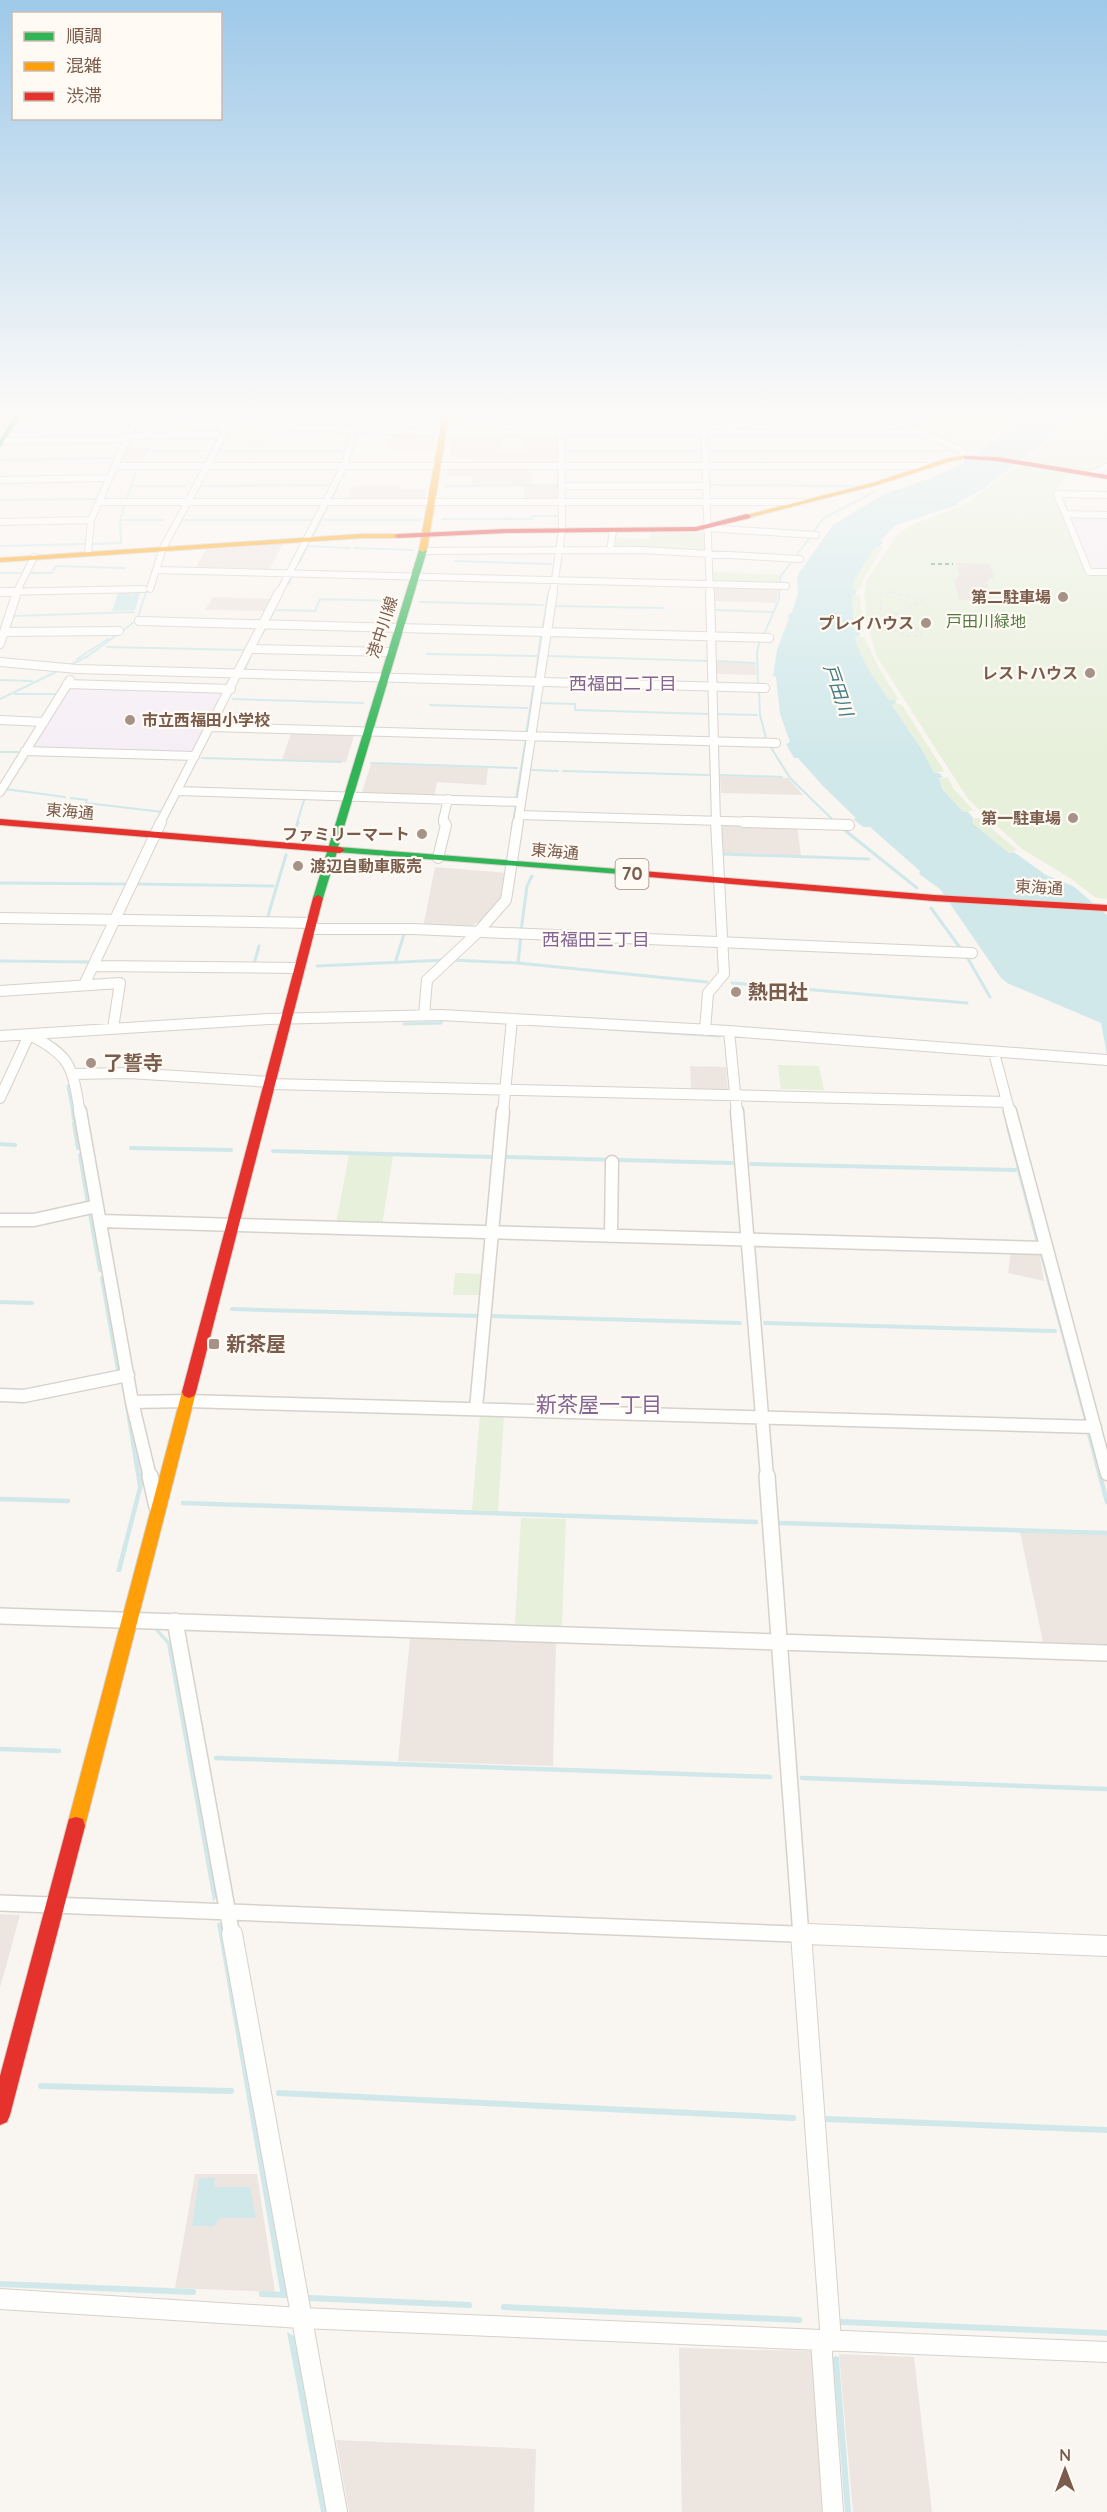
<svg xmlns="http://www.w3.org/2000/svg" width="1107" height="2512" viewBox="0 0 1107 2512" font-family="Quicksand,'Noto Sans JP',sans-serif">
	<style>
		.industrial { fill: #ede5e0 }
		.education { fill: #f6eef6 }
		.green { fill: #e7f0db }
		.water { fill: #d0e8ea }
		.lines { fill: none; stroke-linecap: round; stroke-linejoin: round }
		.stream-far4 { stroke: #d0e8ea; stroke-width: 2 }
		.stream-far3 { stroke: #d0e8ea; stroke-width: 3 }
		.stream-far2 { stroke: #d0e8ea; stroke-width: 4 }
		.stream-far1 { stroke: #d0e8ea; stroke-width: 4.5 }
		.stream { stroke: #d0e8ea; stroke-width: 6 }
		.ferry { stroke: #437c86; stroke-width: 1.5; stroke-dasharray: 4 3; stroke-linecap: butt }
		.building { fill: #e6ded7 }
		.street-far5-casing { stroke: #d7d1cb; stroke-width: 8 }
		.street-far4-casing { stroke: #d7d1cb; stroke-width: 10 }
		.street-far3-casing { stroke: #d7d1cb; stroke-width: 12 }
		.street-far2-casing { stroke: #d7d1cb; stroke-width: 15 }
		.street-far1-casing { stroke: #d7d1cb; stroke-width: 18 }
		.street-casing { stroke: #d7d1cb; stroke-width: 22 }
		.fast-casing { stroke: #d9d2cb; stroke-width: 2 }
		.slow-casing { stroke: #d9d2cb; stroke-width: 2 }
		.jam-casing { stroke: #d9d2cb; stroke-width: 2 }
		.street-far5 { stroke: #fefefd; stroke-width: 6 }
		.street-far4 { stroke: #fefefd; stroke-width: 8 }
		.street-far3 { stroke: #fefefd; stroke-width: 10 }
		.street-far2 { stroke: #fefefd; stroke-width: 12 }
		.street-far1 { stroke: #fefefd; stroke-width: 15 }
		.street { stroke: #fefefd; stroke-width: 20 }
		.fast { fill: #30b455; fill-rule: evenodd }
		.slow { fill: #ff9f0a; fill-rule: evenodd }
		.jam { fill: #e5322d; fill-rule: evenodd }
		.rail { stroke: #e6e3e7; stroke-width: 2; stroke-dasharray: 4.5 3; stroke-linecap: butt }
		.poi-dot { fill: #a69286; stroke: #fffaf3; stroke-width: 2 }
		.labels { text-anchor: middle; stroke-width: 4.5; stroke-linejoin: round; paint-order: stroke }
		.far-poi-label { font-size: 16px; font-weight: bold; fill: #7a5c4d; stroke: #fffaf3; text-anchor: end }
		.far-park-label { font-size: 16px; fill: #537a41; stroke: #fffaf3 }
		.far-street-label { font-size: 16px; fill: #7a5c4d; stroke: #fffaf3 }
		.far-neighbourhood-label { font-size: 18px; fill: #846695; stroke: #fffaf3 }
		.far-water-label { font-size: 18px; font-style: italic; fill: #437c86; stroke: #fffaf3 }
		.shield { fill: #fffaf3; stroke: #a28b7f; stroke-width: 1.5 }
		.shield-label { font-size: 18px; font-weight: bold; fill: #7a5c4d }
		.poi-label { font-size: 20px; font-weight: bold; fill: #7a5c4d; stroke: #fffaf3; text-anchor: start }
		.neighbourhood-label { font-size: 21px; fill: #846695; stroke: #fffaf3 }
	</style>
	<rect width="100%" height="100%" fill="#f9f5f0"/>
	<path class="industrial" d="M455 409H489V422L496 428 495 432H451Z
		M392 432 436 434 432 450H388Z
		M452 434H502L500 450H524L526 434H558L557 465H473L474 457H450Z
		M127 447H147L137 465H118Z
		M448 467H532L531 485H472V476H447Z
		M353 486H401V489H426L425 498H399L398 501H345L347 497H350Z
		M524 486H557L556 501H523Z
		M285 541 268 571 194 570 208 546Z
		M714 586 778 587V596L776 603 714 601Z
		M213 597 274 599 268 611 205 610Z
		M716 662 755 663 756 675 716 674Z
		M292 731 355 732 346 762 282 760Z
		M371 764 488 768 486 785 437 782 434 797 361 795Z
		M720 776 788 778 803 795 721 793Z
		M721 824 797 826 801 856 722 853Z
		M435 867 507 873 503 900 483 923H475L469 930 423 928Z
		M690 1066 726 1067 728 1090H691Z
		M1011 1251 1039 1252 1044 1281 1008 1273Z
		M1020 1532 1107 1534V1644L1043 1642Z
		M410 1638 556 1643 553 1766 398 1761Z
		M0 1914 20 1915 0 1988Z
		M195 2174H257L275 2292 175 2288Z
		M679 2348 812 2351 823 2512H682Z
		M839 2354 914 2357 932 2512H853Z
		M336 2440 536 2449 534 2512H349Z"/>
	<path class="education" d="M1068 515 1107 516V569L1092 568Z
		M70 686 226 690 195 752 30 750Z"/>
	<path class="green" d="M955 409H1029L975 451H965L902 422Z
		M1089 409H1107V465L1091 472 1025 461Z
		M243 421 255 424 250 436H268L263 448 232 445Z
		M1020 464 1070 473 1054 491 1088 574 1107 575V899L1096 898 1070 878 1022 849 968 799 877 657 867 625 864 595 866 581 896 536 911 525 966 504Z
		M704 529V552L612 548 614 538 650 539 651 532Z
		M876 546 883 547 863 580 860 590 852 589 854 580Z
		M712 572 780 575 779 584 712 582Z
		M852 595H860L863 632 854 631Z
		M855 637H864L879 668 899 700H889C876 680 860 660 855 637Z
		M896 703 902 705 944 771 934 773 924 753 892 704Z
		M939 778H948L953 788 973 810 963 813 944 791Z
		M979 818 1017 850 1009 853 972 823 971 819Z
		M778 1065 819 1066 824 1090 781 1089Z
		M349 1155 393 1156 382 1225 336 1224Z
		M455 1273 483 1274 481 1295H453Z
		M480 1414 504 1415 498 1511 472 1510Z
		M521 1518 566 1519 562 1626 515 1624Z"/>
	<path class="water" d="M1035 409 1084 411 983 489 957 503 958 505 896 525 880 541 883 542 880 546H876L854 580 852 589 857 590 856 594 852 596 854 630 859 632 860 636 855 637C860 660 876 680 889 700H895L896 703 892 705 924 753 934 773H939L943 777 939 778 943 790 963 812H968L973 818 972 823 1009 853 1014 852 1046 875 1073 886 1107 915V1055L1101 1023 1007 983 1001 978 940 889 919 874 920 871 870 827H863L853 819 856 818 823 786 798 758H794L786 744 790 742 780 714 776 677 773 676 777 650 789 618 787 616 792 612 798 594 797 579 799 573 833 525 884 494 931 478 962 464Z
		M141 590 135 610 112 611 118 593 133 591 132 596 135 591Z
		M124 1380 143 1485 121 1572H116L138 1487 121 1381Z
		M153 1628 158 1629 170 1642 218 1896 213 1901 167 1644Z
		M217 1923H223L291 2297H281Z
		M199 2178H215L214 2187H250L256 2218H220L214 2226H192Z
		M287 2332 299 2339 331 2512H321Z"/>
	<g class="lines">
		<path class="stream-far4" d="M664 409 665 414
			M775 419 888 420
			M139 421H162
			M165 421H221
			M0 423H9
			M23 423 130 421
			M706 431 716 429
			M156 434 169 409
			M558 434V465
			M701 434 702 454
			M146 451H205
			M218 451H345
			M352 451 354 440
			M564 451H702
			M707 451H953
			M0 460 115 458
			M139 465 154 437
			M204 465 223 427
			M558 468V501
			M342 477 344 473
			M710 485 860 486
			M131 486H187
			M199 486 331 485
			M446 486 558 485
			M192 488 203 467
			M0 500 98 499
			M126 501 137 468
			M330 501 338 486
			M565 518V530
			M442 519H532V516H558
			M120 520H163
			M182 520H314
			M324 520H420
			M812 534 824 518 876 491
			M313 536 329 504
			M94 544 121 543 120 520 125 504
			M0 546 84 544
			M557 547 558 533
			M354 548 413 550
			M795 557 811 536
			M455 561 551 564
			M299 563 308 546 349 548
			M0 573H20
			M30 573H52L56 566 125 568
			M552 578 555 559
			M289 584 291 578
			M781 584 780 577 793 560
			M420 602 543 605
			M555 606 663 608
			M277 610 315 611 320 599 395 601
			M715 610 772 612
			M12 619 13 616 134 612
			M268 623 274 611
			M542 631 548 595
			M262 634 266 627
			M763 637 779 599 780 587
			M107 647 245 650
			M427 654 538 656
			M548 656 707 661
			M77 659 108 639
			M716 661 755 663
			M68 666 88 656 137 620 154 567
			M244 671 250 658
			M0 680 32 681
			M535 680 541 634
			M758 686 757 652 760 640
			M759 690 760 715 767 742
			M15 694H56
			M0 699 62 669
			M233 699 363 703
			M540 703 575 704V710L708 714
			M430 705 527 708
			M718 714 757 715
			M526 734 534 683
			M770 746 790 778 835 822
			M0 752H18
			M202 758 341 762
			M371 763 517 768
			M532 770 558 771
			M563 771 709 775
			M721 775 782 777
			M5 789 65 797
			M71 798 87 800 86 803 163 812
			M516 799 526 738
			M297 823 305 797
			M513 823 516 804"/>
		<path class="stream-far3" d="M842 828 917 888
			M512 830 513 822
			M293 837 298 822
			M723 854 869 859
			M0 883 126 884
			M136 884 273 886
			M931 908 961 949
			M267 919 286 855
			M521 931 527 886 532 876
			M967 957 990 997
			M396 960 405 931
			M452 960 518 963 707 982
			M0 961 92 962
			M518 963 521 936
			M254 964 259 946
			M317 966 445 960
			M732 983 967 1003
			M404 1024 441 1023V1020H445
			M609 1029 719 1036
			M68 1086 73 1113"/>
		<path class="stream-far2" d="M73 1111 74 1119
			M74 1123 78 1148
			M1008 1127 1017 1161
			M0 1144 15 1145
			M131 1148 231 1150
			M273 1151 493 1157
			M80 1155 88 1204
			M505 1157 732 1163
			M751 1164 1015 1170
			M1018 1166 1038 1243
			M90 1214 100 1270
			M1041 1252 1086 1420
			M102 1278 118 1370
			M0 1302 32 1303
			M232 1309 478 1316
			M492 1316 740 1323
			M765 1323 1055 1331
			M1089 1434 1100 1477"/>
		<path class="stream-far1" d="M1100 1476 1107 1502
			M0 1499 68 1501
			M183 1503 756 1522
			M780 1523 1107 1533
			M0 1749 59 1751
			M216 1758 770 1777
			M802 1778 1107 1789"/>
		<path class="stream" d="M41 2086 231 2091
			M279 2093 793 2118
			M827 2119 1107 2130
			M0 2284 193 2292
			M262 2294 285 2295
			M309 2298 469 2305
			M504 2307 799 2320
			M842 2322 1107 2333
			M836 2359 848 2512"/>
		<path class="ferry" d="M931 564H953"/>
	</g>
	<path class="building" d="M956 563 990 564 994 578H989L990 581H987L992 601 959 600 954 579H958L957 576H960Z"/>
	<g class="lines">
		<g class="street-far5-casing">
			<path id="street-far5" d="M188 409 225 417 220 428
				M868 409 961 450 965 457
				M446 416H296L292 427 444 433H922
				M509 416 732 417
				M226 417 293 425
				M896 421 949 409
				M726 428 811 409
				M704 433 710 593
				M129 436 217 435
				M0 441 127 439
				M115 466H925
				M1091 474 1107 467
				M0 480 110 478
				M561 486H707
				M1107 495 1057 494 1089 572H1107
				M100 502H802
				M1065 514 1107 515
				M0 522 91 520
				M707 528 816 535
				M610 550 613 531
				M422 551 641 550 800 559
				M88 553 91 520 140 409
				M156 570 786 586
				M150 589 163 548 234 416
				M0 592 144 589
				M16 593 34 557
				M279 593 344 466 356 423
				M553 593 562 531 561 433"/>
		</g>
		<g class="street-far4-casing">
			<path id="street-far4" d="M0 592H17
				M710 592 716 823
				M139 621 769 638
				M4 632 119 631
				M0 644 17 592
				M251 649 391 652
				M0 662 77 669 765 688
				M67 684 231 689
				M0 720 44 722
				M212 727 776 743
				M25 751 195 756
				M178 791 521 802
				M0 792 70 680
				M519 815 793 823
				M160 823 279 592
				M445 823 443 820 448 799
				M518 823 553 592"/>
		</g>
		<g class="street-far3-casing">
			<path id="street-far3" d="M744 822 849 825
				M438 858 446 825 444 822
				M0 918 312 923
				M310 929H413L972 953
				M93 966 300 968
				M84 985 161 822
				M0 991 120 983 113 1028
				M424 1015 427 980 478 932 506 900 518 822
				M705 1030 708 993 724 974 716 822
				M729 1031 737 1113
				M30 1035C73 1057 72 1068 80 1113
				M0 1036 268 1019 441 1015 729 1031 1107 1060
				M994 1053 1010 1113
				M73 1074 129 1073 270 1082
				M270 1084 1007 1102
				M0 1098 29 1035
				M503 1113 512 1019"/>
		</g>
		<g class="street-far2-casing">
			<path id="street-far2" d="M80 1111 132 1402 150 1477
				M737 1111 767 1477
				M1010 1111 1107 1474
				M0 1220H34L97 1206
				M100 1221 1045 1248
				M611 1236 612 1162
				M0 1395 24 1396 128 1375
				M132 1402 187 1401 1095 1427
				M476 1409 503 1111"/>
		</g>
		<g class="street-far1-casing">
			<path id="street-far1" d="M150 1476 157 1507
				M767 1476 801 1936
				M0 1616 1107 1653
				M175 1621 232 1936
				M0 1903 845 1936"/>
		</g>
		<g class="street-casing">
			<path id="street" d="M232 1934 337 2512
				M801 1934 831 2341
				M807 1934 1107 1946
				M0 2299 301 2318 1107 2352
				M821 2340 833 2512"/>
		</g>
		<g class="fast-casing">
			<path id="fast" d="M19 409H25L0 447V440Z
				M423 548 427 550 338 847 630 870 634 871V875L337 852 323 898 318 901 313 898 419 550Z"/>
		</g>
		<g class="slow-casing">
			<path id="slow" d="M444 409H450L427 550 423 552 419 550Z
				M965 455 967 458 948 462 877 485 747 518 743 516 873 483 945 459Z
				M362 534H398L402 536 398 538H362L0 562V558Z
				M189 1386 194 1388 196 1392 85 1826 83 1833 76 1835 69 1833 67 1826 182 1392 184 1388Z"/>
		</g>
		<g class="jam-casing">
			<path id="jam" d="M963 456 997 457 1107 475V479L997 461 965 459Z
				M747 514 751 516 750 518 696 531 506 533 398 538 394 536 398 534 506 529 696 527Z
				M0 819 340 847 345 850 340 853 0 825Z
				M630 870 934 895 1107 905V911L934 901 626 875V871Z
				M318 895 323 898 196 1392 194 1396 189 1398 184 1396 182 1392 313 898Z
				M76 1817 83 1819 85 1826 10 2115 7 2122 0 2125V2076L67 1826 69 1819Z"/>
		</g>
		<use href="#street-far5" class="street-far5"/>
		<use href="#street-far4" class="street-far4"/>
		<use href="#street-far3" class="street-far3"/>
		<use href="#street-far2" class="street-far2"/>
		<use href="#street-far1" class="street-far1"/>
		<use href="#street" class="street"/>
		<use href="#fast" class="fast"/>
		<use href="#slow" class="slow"/>
		<use href="#jam" class="jam"/>
		<path class="rail" d="M891 592 921 599 922 602 893 616 920 631 921 636H906L882 624 880 594Z"/>
	</g>
	<linearGradient id="sky" x2="0" y2="1"><stop stop-color="#9ec9e9"/><stop offset="0.54" stop-color="#fcfaf8"/><stop offset="1" stop-color="#fcfaf8" stop-opacity="0"/></linearGradient>
	<rect width="1107" height="761" fill="url(#sky)"/>
	<g class="poi-dot">
		<circle cx="1063" cy="597" r="6"/>
		<circle cx="926" cy="623" r="6"/>
		<circle cx="1090" cy="673" r="6"/>
		<circle cx="130" cy="720" r="6"/>
		<circle cx="1073" cy="818" r="6"/>
		<circle cx="422" cy="834" r="6"/>
		<circle cx="298" cy="866" r="6"/>
		<circle cx="736" cy="992" r="6"/>
		<circle cx="91" cy="1063" r="6"/>
		<rect x="208" y="1338" width="12" height="12" rx="3"/>
	</g>
	<g class="labels">
		<g class="far-poi-label">
			<text x="1051" y="603">第二駐車場</text>
			<text x="914" y="629">プレイハウス</text>
			<text x="1078" y="679">レストハウス</text>
			<text x="142" y="726" text-anchor="start">市立西福田小学校</text>
			<text x="1061" y="824">第一駐車場</text>
			<text x="410" y="840">ファミリーマート</text>
			<text x="310" y="872" text-anchor="start">渡辺自動車販売</text>
		</g>
		<g class="far-park-label">
			<text x="986" y="627">戸田川緑地</text>
		</g>
		<g class="far-street-label">
			<text transform="translate(382 627) rotate(-72)" y="6">港中川線</text>
			<text transform="translate(70 811) rotate(5)" y="6">東海通</text>
			<text transform="translate(555 851) rotate(5)" y="6">東海通</text>
			<text transform="translate(1039 887) rotate(3)" y="6">東海通</text>
		</g>
		<g class="far-neighbourhood-label">
			<text x="623" y="690">西福田二丁目</text>
			<text x="596" y="946">西福田三丁目</text>
		</g>
		<g class="far-water-label">
			<text transform="translate(838 690) rotate(71)" y="6">戸田川</text>
		</g>
		<rect class="shield" x="615.5" y="859" width="33" height="30" rx="4.5"/>
		<g class="shield-label">
			<text x="632" y="880">70</text>
		</g>
		<g class="poi-label">
			<text x="748" y="999">熱田社</text>
			<text x="103" y="1070">了誓寺</text>
			<text x="226" y="1351">新茶屋</text>
		</g>
		<g class="neighbourhood-label">
			<text x="599" y="1412">新茶屋一丁目</text>
		</g>
	</g>
	<rect x="12" y="12" width="210" height="108" fill="#fffaf3" stroke="#cabbb1" stroke-width="1.5"/>
	<rect x="24" y="32" width="30" height="9" fill="#30b455" stroke="#cabbb1" stroke-width="1.5"/>
	<text x="66" y="42" font-size="18" fill="#7a5c4d">順調</text>
	<rect x="24" y="62" width="30" height="9" fill="#ff9f0a" stroke="#cabbb1" stroke-width="1.5"/>
	<text x="66" y="72" font-size="18" fill="#7a5c4d">混雑</text>
	<rect x="24" y="92" width="30" height="9" fill="#e5322d" stroke="#cabbb1" stroke-width="1.5"/>
	<text x="66" y="102" font-size="18" fill="#7a5c4d">渋滞</text>
	<g transform="translate(1065 2470)" stroke="#fffaf3" stroke-width="4.5" paint-order="stroke">
	<path d="M0-4.5L10 22L0 15L-10 22Z" fill="#7a5c4d"/>
	<text y="-9" font-size="16" font-weight="bold" text-anchor="middle" fill="#7a5c4d">N</text>
	</g>
</svg>
